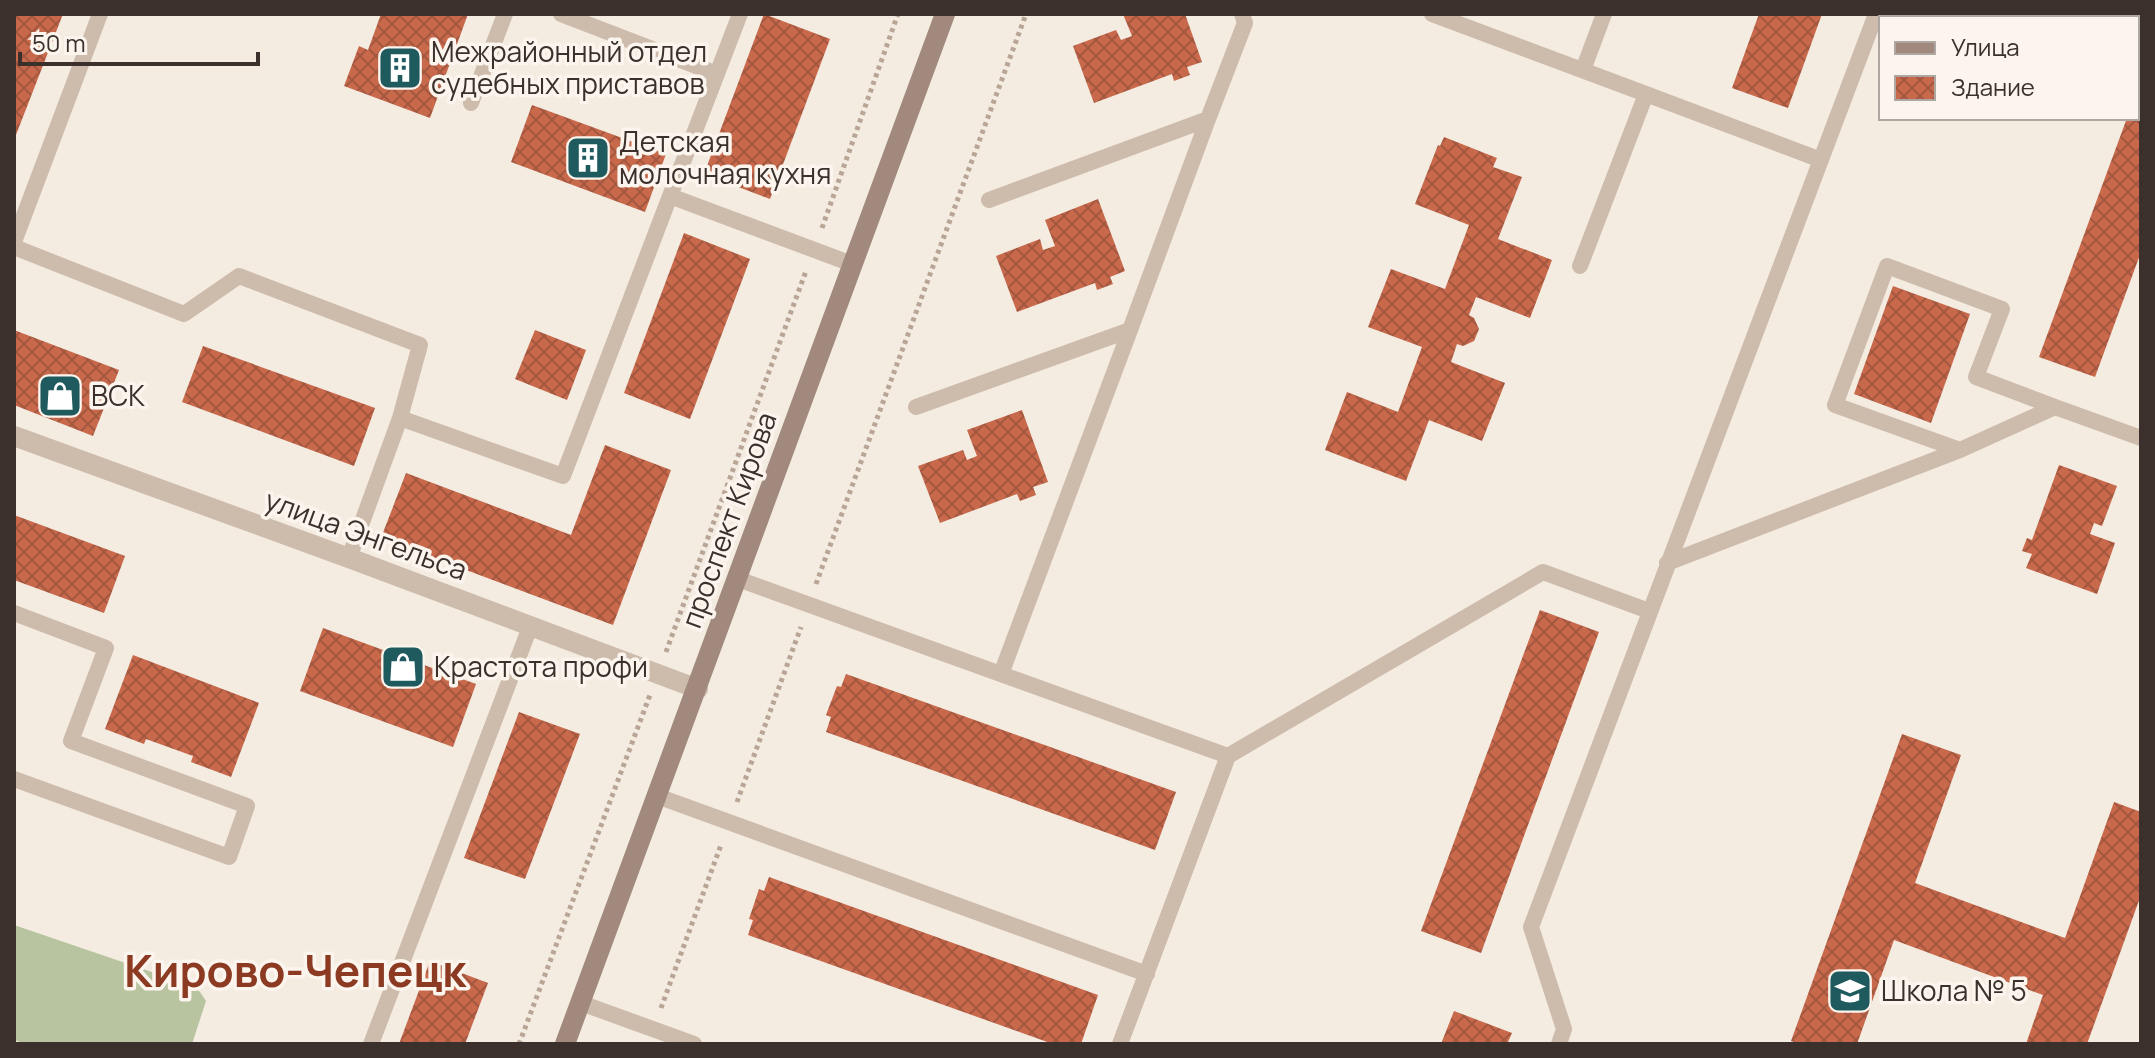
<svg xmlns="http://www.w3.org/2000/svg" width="2155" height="1058" viewBox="0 0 2155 1058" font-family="Manrope,sans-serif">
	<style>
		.pitch { fill: #b8c4a0 }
		.building { fill: url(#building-cross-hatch) }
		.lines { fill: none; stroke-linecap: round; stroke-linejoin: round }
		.path { stroke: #b9a596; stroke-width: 5; stroke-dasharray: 4 4; stroke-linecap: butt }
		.lane { stroke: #cdbbac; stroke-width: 16 }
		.street { stroke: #cdbbac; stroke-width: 20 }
		.secondary { stroke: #a18a7d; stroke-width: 20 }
		.labels { text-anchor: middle; stroke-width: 7; stroke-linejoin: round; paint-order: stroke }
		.poi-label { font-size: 28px; fill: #3b302b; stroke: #fbf5ee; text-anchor: start }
		.street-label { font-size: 28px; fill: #3b302b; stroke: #fbf5ee }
		.town-label { font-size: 44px; font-weight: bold; fill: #8c3b22; stroke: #fbf5ee }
	</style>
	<defs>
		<pattern id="building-cross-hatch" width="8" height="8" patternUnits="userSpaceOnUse" patternTransform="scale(2)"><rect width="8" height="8" fill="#c8694b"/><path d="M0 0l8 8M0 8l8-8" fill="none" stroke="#a4573f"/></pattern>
	</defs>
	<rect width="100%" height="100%" fill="#f4ebe1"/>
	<path class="pitch" d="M14 925 190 985 200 992 206 1001 192 1044H26L14 1040Z"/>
	<path class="building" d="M14 14H63L14 140Z
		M381 14H468L430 118 344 86 359 46 368 50Z
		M764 14 830 39 770 199 704 174Z
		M1123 14H1185L1202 62 1187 67 1190 75 1174 81 1172 74 1094 103 1073 46 1116 30 1121 40 1132 36Z
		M1759 14H1822L1788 108 1732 88Z
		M2141 80V252L2095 377 2039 357 2127 118H2137V90Z
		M532 105 666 154 645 212 511 162Z
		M1444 137 1497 158 1493 167 1522 177 1498 239 1552 260 1530 318 1476 297 1469 315 1474 318 1479 329 1474 341 1463 346 1457 344 1451 362 1505 383 1482 441 1429 420 1406 481 1325 450 1347 392 1398 412 1422 347 1368 327 1391 269 1445 289 1469 225 1415 204 1438 145 1440 146Z
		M1098 199 1125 271 1110 277 1113 284 1097 290 1095 283 1017 312 996 256 1040 239 1043 250 1055 246 1045 220Z
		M684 233 750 259 690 419 624 393Z
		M1893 286 1970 314 1931 423 1854 394Z
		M14 330 119 370 93 436 14 405Z
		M535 330 586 350 567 400 515 379Z
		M203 346 375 408 354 466 182 402Z
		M1022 410 1048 482 1033 487 1036 495 1020 501 1017 494 940 523 918 466 963 450 967 460 977 456 967 430Z
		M605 445 671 470 613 625 381 538 406 473 571 535Z
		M2059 465 2117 486 2102 526 2094 523 2090 534 2115 543 2097 594 2026 568 2032 554 2022 551 2027 538 2032 540Z
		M14 515 125 556 104 613 14 580Z
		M1540 610 1599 632 1481 953 1421 931Z
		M323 628 476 684 453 747 300 691Z
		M133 655 259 703 231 777 191 762 193 756 146 739 144 744 105 729Z
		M846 674 1176 792 1155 850 826 732 831 717 826 715 837 686 841 687Z
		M519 712 580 734 525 879 464 858Z
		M1902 734 1961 755 1915 883 2065 938 2114 802 2141 812V895L2087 1044H2026L2043 995 1894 940 1857 1044H1800L1791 1041Z
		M769 877 1098 995 1081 1044H1053L748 935 753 920 749 919 759 889 764 891Z
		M430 961 488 983 465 1044H399Z
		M1454 1011 1512 1033 1507 1044H1441Z"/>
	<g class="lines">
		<path class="path" d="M822 228 898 14
			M816 584 1026 14
			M666 652 806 271
			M737 802 801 627
			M661 1008 721 845
			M519 1044 650 695"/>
		<path class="lane" d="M561 14 717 74
			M740 14 670 196 852 264
			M1432 14 1646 94
			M1583 70 1604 14
			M471 103 505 14
			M989 200 1208 119 1245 23 1242 14
			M14 242 100 14
			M14 247 184 314 239 276 420 345 400 418 563 476 670 196
			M1580 266 1646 94 1821 160
			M916 407 1130 330 1208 119
			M1960 450 1835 405 1887 266 2002 309 1976 377 2055 407
			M349 558 400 418
			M1667 563 1960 450 2055 407 2141 438
			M738 579 1228 756 1543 572 1649 611
			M14 613 106 648 71 741 247 806 229 857 14 779
			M1001 674 1130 330
			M657 796 1147 974
			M581 1003 694 1044
			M371 1044 530 627
			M1120 1044 1228 756
			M1559 1044 1564 1029 1531 927 1876 14"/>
		<path class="street" d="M14 436 349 558 698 689"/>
		<path class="secondary" d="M565 1044 945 14"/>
	</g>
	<defs>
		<g id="building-square" transform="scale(2.3)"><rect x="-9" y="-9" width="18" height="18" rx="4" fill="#1f5a5e" stroke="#fbf5ee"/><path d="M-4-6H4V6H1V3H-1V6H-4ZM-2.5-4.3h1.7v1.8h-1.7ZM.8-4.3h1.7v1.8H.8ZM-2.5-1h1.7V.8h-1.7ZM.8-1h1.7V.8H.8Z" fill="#fff"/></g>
		<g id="shop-square" transform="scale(2.3)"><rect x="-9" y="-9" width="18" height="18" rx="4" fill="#1f5a5e" stroke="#fbf5ee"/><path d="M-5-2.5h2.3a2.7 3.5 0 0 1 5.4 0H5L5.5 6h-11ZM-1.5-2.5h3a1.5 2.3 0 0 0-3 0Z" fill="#fff"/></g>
		<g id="school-square" transform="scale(2.3)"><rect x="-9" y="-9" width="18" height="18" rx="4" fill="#1f5a5e" stroke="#fbf5ee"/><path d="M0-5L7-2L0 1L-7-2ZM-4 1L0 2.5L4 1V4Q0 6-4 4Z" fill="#fff"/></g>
	</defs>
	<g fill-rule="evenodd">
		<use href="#building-square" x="400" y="68"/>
		<use href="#building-square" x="588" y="158"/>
		<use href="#shop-square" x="60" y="396"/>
		<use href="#shop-square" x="403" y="667"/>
		<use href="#school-square" x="1850" y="991"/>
	</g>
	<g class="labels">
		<g class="poi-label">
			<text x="431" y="62">Межрайонный отдел<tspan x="431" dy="32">судебных приставов</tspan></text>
			<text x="619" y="152">Детская<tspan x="619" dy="32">молочная кухня</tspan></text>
			<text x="91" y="406">ВСК</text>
			<text x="434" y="677">Крастота профи</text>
			<text x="1881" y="1001">Школа № 5</text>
		</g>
		<g class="street-label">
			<text transform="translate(729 520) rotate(-70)" y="10">проспект Кирова</text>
			<text transform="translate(366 535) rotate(20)" y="10">улица Энгельса</text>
		</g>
		<g class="town-label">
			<text x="295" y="987">Кирово-Чепецк</text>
		</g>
	</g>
	<rect width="2155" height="1058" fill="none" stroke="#3b302b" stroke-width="32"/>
	<rect x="1879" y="16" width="260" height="104" fill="#fbf5ee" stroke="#aea6a0" stroke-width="2"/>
	<rect x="1895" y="42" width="40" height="12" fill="#a18a7d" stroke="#aea6a0" stroke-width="2"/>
	<text x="1951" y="56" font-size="24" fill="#3b302b">Улица</text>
	<rect x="1895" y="76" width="40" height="24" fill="url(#building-cross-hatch)" stroke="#aea6a0" stroke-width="2"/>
	<text x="1951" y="96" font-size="24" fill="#3b302b">Здание</text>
	<path d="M20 52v12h238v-12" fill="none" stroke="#3b302b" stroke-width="4"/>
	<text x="32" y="52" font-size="24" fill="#3b302b" stroke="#fbf5ee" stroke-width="6" paint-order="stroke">50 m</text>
</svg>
